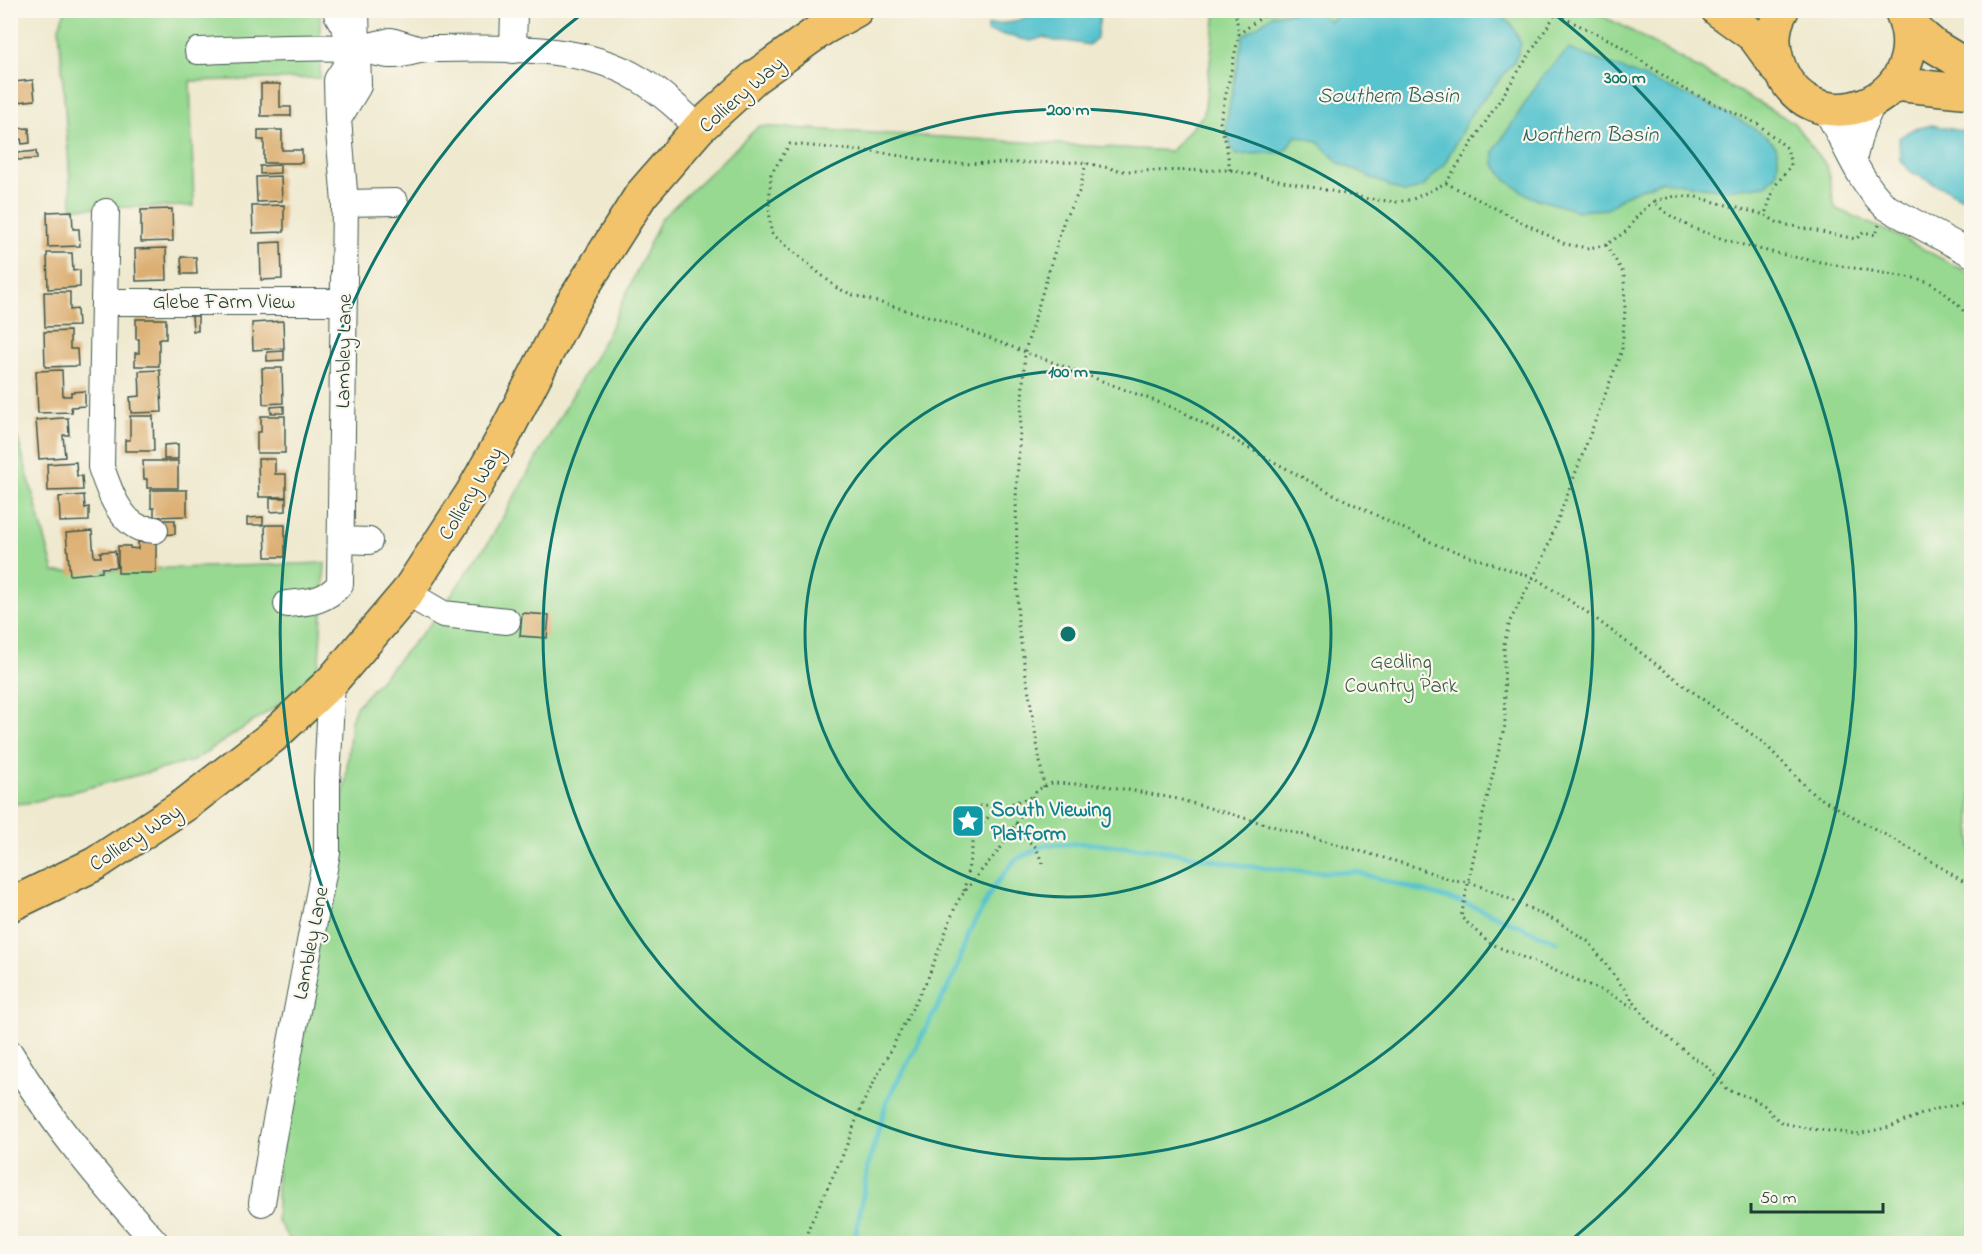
<svg xmlns="http://www.w3.org/2000/svg" width="1982" height="1254" viewBox="0 0 1982 1254" font-family="'Indie Flower',sans-serif">
	<style>
		.green { fill: #97d991; stroke: #5b8b62; stroke-width: 1.5 }
		.water { fill: #56c3ce; stroke: #3a8081; stroke-width: 1.5 }
		.lines { fill: none; stroke-linecap: round; stroke-linejoin: round }
		.stream { stroke: #56c3ce; stroke-width: 5 }
		.building { fill: #dcaf72 }
		.minor-casing { stroke: #3e574b; stroke-width: 28 }
		.major-casing { stroke: #3e574b; stroke-width: 36 }
		.path { stroke: #3e574b; stroke-width: 3; stroke-dasharray: 1.5 4.5; stroke-linecap: butt }
		.minor { stroke: #fff; stroke-width: 26 }
		.major { stroke: #f2c36a; stroke-width: 33 }
		.ring { fill: none; stroke: #0f766e; stroke-width: 3 }
		.labels { text-anchor: middle; stroke-width: 4.5; stroke-linejoin: round; paint-order: stroke }
		.street-label { font-size: 21px; fill: #1f3d34; stroke: #fbf7ec }
		.park-label { font-size: 21px; fill: #375c47; stroke: #fbf7ec }
		.culture-label { font-size: 21px; font-weight: bold; fill: #0d838f; stroke: #fbf7ec; text-anchor: start }
		.water-label { font-size: 22px; font-style: italic; fill: #2d5e5a; stroke: #fbf7ec }
		.centre { fill: #0f766e; stroke: #fbf7ec; stroke-width: 3 }
		.ring-label { font-size: 18px; text-anchor: middle; font-weight: bold; fill: #0f766e; stroke: #fbf7ec; stroke-width: 4.5; stroke-linejoin: round; paint-order: stroke }
	</style>
	<rect width="100%" height="100%" fill="#fbf7ec"/>
	<filter id="ink" filterUnits="userSpaceOnUse"><feTurbulence type="fractalNoise" baseFrequency=".0167" numOctaves="2"/><feDisplacementMap in="SourceGraphic" scale="12" xChannelSelector="R" yChannelSelector="G"/><feConvolveMatrix kernelMatrix="1 2 1 2 8 2 1 2 1" color-interpolation-filters="sRGB"/></filter>
	<filter id="wash" filterUnits="userSpaceOnUse"><feTurbulence type="fractalNoise" baseFrequency=".008" numOctaves="4" result="noise"/><feDisplacementMap in="SourceGraphic" scale="24" xChannelSelector="R" yChannelSelector="G"/><feGaussianBlur stdDeviation="1.35" result="paint"/><feColorMatrix in="noise" values="0 0 0 0 0 0 0 0 0 0 0 0 0 0 0 0 0 1.4 0 .05"/><feComposite in="paint" operator="in"/></filter>
	<g filter="url(#wash)">
		<rect width="100%" height="100%" fill="#efe9cf"/>
		<path class="green" d="M65 11H320V78L190 81 194 206 72 208 59 27Z
			M1216 11H1590L1621 25 1793 122 1827 166 1835 208 1900 237 1971 274V1243L292 1244 277 1220V1164L346 779 351 720 356 707 432 622 488 543 609 331 661 219 759 126 1171 151 1204 114Z
			M10 410 54 572 325 563 318 679 193 761 28 803 11 804Z"/>
		<path class="water" d="M1046 10 1099 11C1101 23 1097 28 1097 38L1089 45 1065 41H1054L1044 37 1031 41 1022 39 987 31 988 25 1013 22Z
			M1306 11H1316L1329 21 1340 14 1341 11H1494L1512 25 1521 44 1514 62 1471 114 1445 163 1424 186 1405 193 1339 163 1317 141 1296 136 1284 152 1236 155 1231 148 1226 124 1243 36 1273 15Z
			M1569 49C1604 62 1762 120 1776 147 1780 155 1777 166 1777 174L1766 185 1725 190 1661 181 1626 195 1607 209 1578 211 1531 197 1506 180 1494 164V151L1544 74Z
			M1932 125 1971 133V202L1911 172 1900 160 1899 138 1911 130Z"/>
		<g class="lines">
			<path class="stream" d="M854 1244 869 1162 887 1101 954 976 969 933 993 888 1015 860 1045 845 1084 843 1154 849 1245 866 1310 872H1356L1470 905 1557 942"/>
		</g>
		<g id="blocks">
			<path class="building" d="M33 80 35 100 10 103V87H15L14 82Z
				M261 84H280V107H291V116H261Z
				M29 128 30 143 22 144 21 139 10 140V129Z
				M258 130H282V150H302V163H264V140H258Z
				M36 151 37 159 17 160V153Z
				M280 165V173L260 174V166Z
				M281 176 282 201 257 202 256 177Z
				M284 205V232L253 233 252 206Z
				M172 209 173 241 141 242V210Z
				M72 211 73 229H79L80 246 48 247 47 212Z
				M281 242 282 279 261 280 260 243Z
				M166 248 167 280 136 281 135 249Z
				M47 253H72L73 271 80 270V287L48 289Z
				M181 257H196L197 274H182Z
				M44 292H70V310L77 309 78 326 45 327Z
				M192 316H198V331H193Z
				M136 319H166V339H159V366H135V353H139V339H136Z
				M283 321 284 348 253 350 252 323Z
				M70 331V349H77L78 366 45 367 44 332Z
				M284 351V360L267 361V352Z
				M262 368H282L283 403 263 404Z
				M62 370 63 396H71V392L85 391V406L71 407 72 412 38 413 36 371Z
				M160 370 162 412 131 413 130 397 140 396 139 371Z
				M284 406V413H271V407Z
				M130 416H153L154 451H125V440H130Z
				M261 416H285V453H257V432H261Z
				M62 418H68L69 435H63L65 457 39 459 36 420Z
				M178 444V459H164V445Z
				M258 459H275V474H286V497H259Z
				M143 461H178V488H147V479H144Z
				M76 462 77 476H82L83 490 48 491 47 464Z
				M151 490H187V516L154 517V508H151Z
				M84 495 85 508 89 507V521L60 522 59 497Z
				M270 498H286V511L270 512Z
				M263 517V525H247V518Z
				M161 520H175V534L161 535Z
				M265 525H285V557H266Z
				M92 531 94 557H101L100 552 115 551 117 567 102 568V572L70 575 66 533Z
				M138 542H156V573H118V546H130V548L138 549Z
				M522 613 549 615 547 638 520 636Z"/>
		</g>
	</g>
	<g filter="url(#ink)">
		<use href="#blocks" fill-opacity="0" stroke="#3e574b" stroke-width="1.5"/>
		<g class="lines">
			<g class="minor-casing">
				<path id="minor" d="M338 10 337 14 355 46
					M513 50 514 10
					M198 51C250 49 302 46 353 48 365 49 377 54 389 55 402 56 416 49 429 49 495 49 581 42 639 79 661 92 680 110 699 128
					M1825 108C1845 141 1857 180 1886 207L1972 254
					M338 119 358 86 356 10
					M1853 160 1861 129 1873 102
					M345 203 395 202
					M104 302 106 212
					M155 530C150 529 144 529 140 528 118 519 108 487 101 467L104 302H344
					M341 540 369 541
					M407 593 443 614 507 621
					M287 604C308 602 325 602 340 584L345 203 338 119 337 80 357 49 391 41 417 49
					M10 1053C52 1124 102 1183 157 1244
					M262 1203 272 1142 327 853V780L332 681"/>
			</g>
			<g class="major-casing">
				<path id="major" d="M1718 10 1754 36 1778 69
					M1782 10C1773 25 1772 43 1777 60 1805 153 1942 102 1901 10
					M1907 23 1934 46 1972 69
					M1894 84 1972 92
					M10 905 95 864 186 804 272 737 332 681 407 593 472 493 504 436 572 304 641 195 699 128 755 77 822 29 856 10"/>
			</g>
			<path class="path" d="M1235 10 1239 34
				M1547 10 1612 41 1682 88 1758 124 1787 148 1791 165 1775 186 1765 214
				M1230 170 1226 143 1220 122 1239 34 1271 10
				M1446 183 1555 15 1567 10
				M1654 201 1637 216 1628 230 1606 245 1588 248 1565 244 1446 183 1413 199 1397 202 1369 199 1230 170 1123 171 1080 162 947 164 884 153 790 144 771 174 769 206 771 233 837 288 853 295 938 319 1179 410 1333 494 1437 545 1537 579 1588 613 1709 704 1763 742 1813 794 1923 856 1972 887
				M1879 225 1876 235 1864 232 1856 239 1778 223 1765 215 1696 197 1676 196 1654 201C1687 244 1828 263 1883 273 1895 276 1921 277 1932 284 1946 292 1962 308 1972 321
				M1606 245 1624 274 1625 309 1622 350 1543 559 1510 621 1504 644 1505 725 1480 827 1461 917 1489 943 1608 993 1636 1009
				M1044 787 1018 625 1016 497 1025 351 1064 220 1080 190 1086 163
				M1016 823 1024 838 1036 847 1043 865
				M975 833 968 835C964 820 967 816 978 806L989 805 995 809
				M964 891 975 833 995 809 1031 797
				M805 1244 809 1227 842 1157 862 1105 928 978 957 902 975 878 1000 849 1037 790 1052 783 1101 785 1178 799 1412 866 1452 880 1470 882 1512 900 1558 922 1589 942 1648 1021 1688 1054 1706 1065 1728 1090 1754 1099 1765 1106 1773 1116 1783 1123 1811 1129 1857 1134 1890 1127 1932 1110 1972 1101"/>
			<use href="#minor" class="minor"/>
			<use href="#major" class="major"/>
		</g>
	</g>
	<g class="ring">
		<circle cx="1068" cy="634" r="263"/>
		<circle cx="1068" cy="634" r="525"/>
		<path d="M567 1242A788 788 0 0 1 583 13M1553 13A788 788 0 0 1 1569 1242"/>
	</g>
	<defs>
		<g id="sight-square" transform="scale(1.725)"><rect x="-9" y="-9" width="18" height="18" rx="4" fill="#0f9aa8" stroke="#fbf7ec"/><path d="M0-6L1.8-2.2L6-1.7L2.9 1.2L3.7 5.4L0 3.3L-3.7 5.4L-2.9 1.2L-6-1.7L-1.8-2.2Z" fill="#fff"/></g>
	</defs>
	<g fill-rule="evenodd">
		<use href="#sight-square" x="968" y="821"/>
	</g>
	<g class="labels">
		<g class="street-label">
			<text transform="translate(741 94) rotate(-41)" y="7">Colliery Way</text>
			<text x="224" y="308">Glebe Farm View</text>
			<text transform="translate(343 351) rotate(-89)" y="7">Lambley Lane</text>
			<text transform="translate(470 493) rotate(-59)" y="7">Colliery Way</text>
			<text transform="translate(135 837) rotate(-33)" y="7">Colliery Way</text>
			<text transform="translate(310 943) rotate(-79)" y="7">Lambley Lane</text>
		</g>
		<g class="park-label">
			<text x="1401" y="668">Gedling<tspan x="1401" dy="24">Country Park</tspan></text>
		</g>
		<g class="culture-label">
			<text x="991" y="816">South Viewing<tspan x="991" dy="24">Platform</tspan></text>
		</g>
		<g class="water-label">
			<text x="1388" y="102">Southern Basin</text>
			<text x="1590" y="141">Northern Basin</text>
		</g>
	</g>
	<circle cx="1068" cy="634" r="9" class="centre"/>
	<g class="ring-label">
		<text x="1625" y="83">300 m</text>
		<text x="1068" y="115">200 m</text>
		<text x="1068" y="377">100 m</text>
	</g>
	<rect width="1982" height="1254" fill="none" stroke="#fbf7ec" stroke-width="36"/>
	<path d="M1751 1203v9h132v-9" fill="none" stroke="#1f3d34" stroke-width="3"/>
	<text x="1760" y="1203" font-size="18" fill="#1f3d34" stroke="#fbf7ec" stroke-width="4.5" paint-order="stroke">50 m</text>
</svg>
